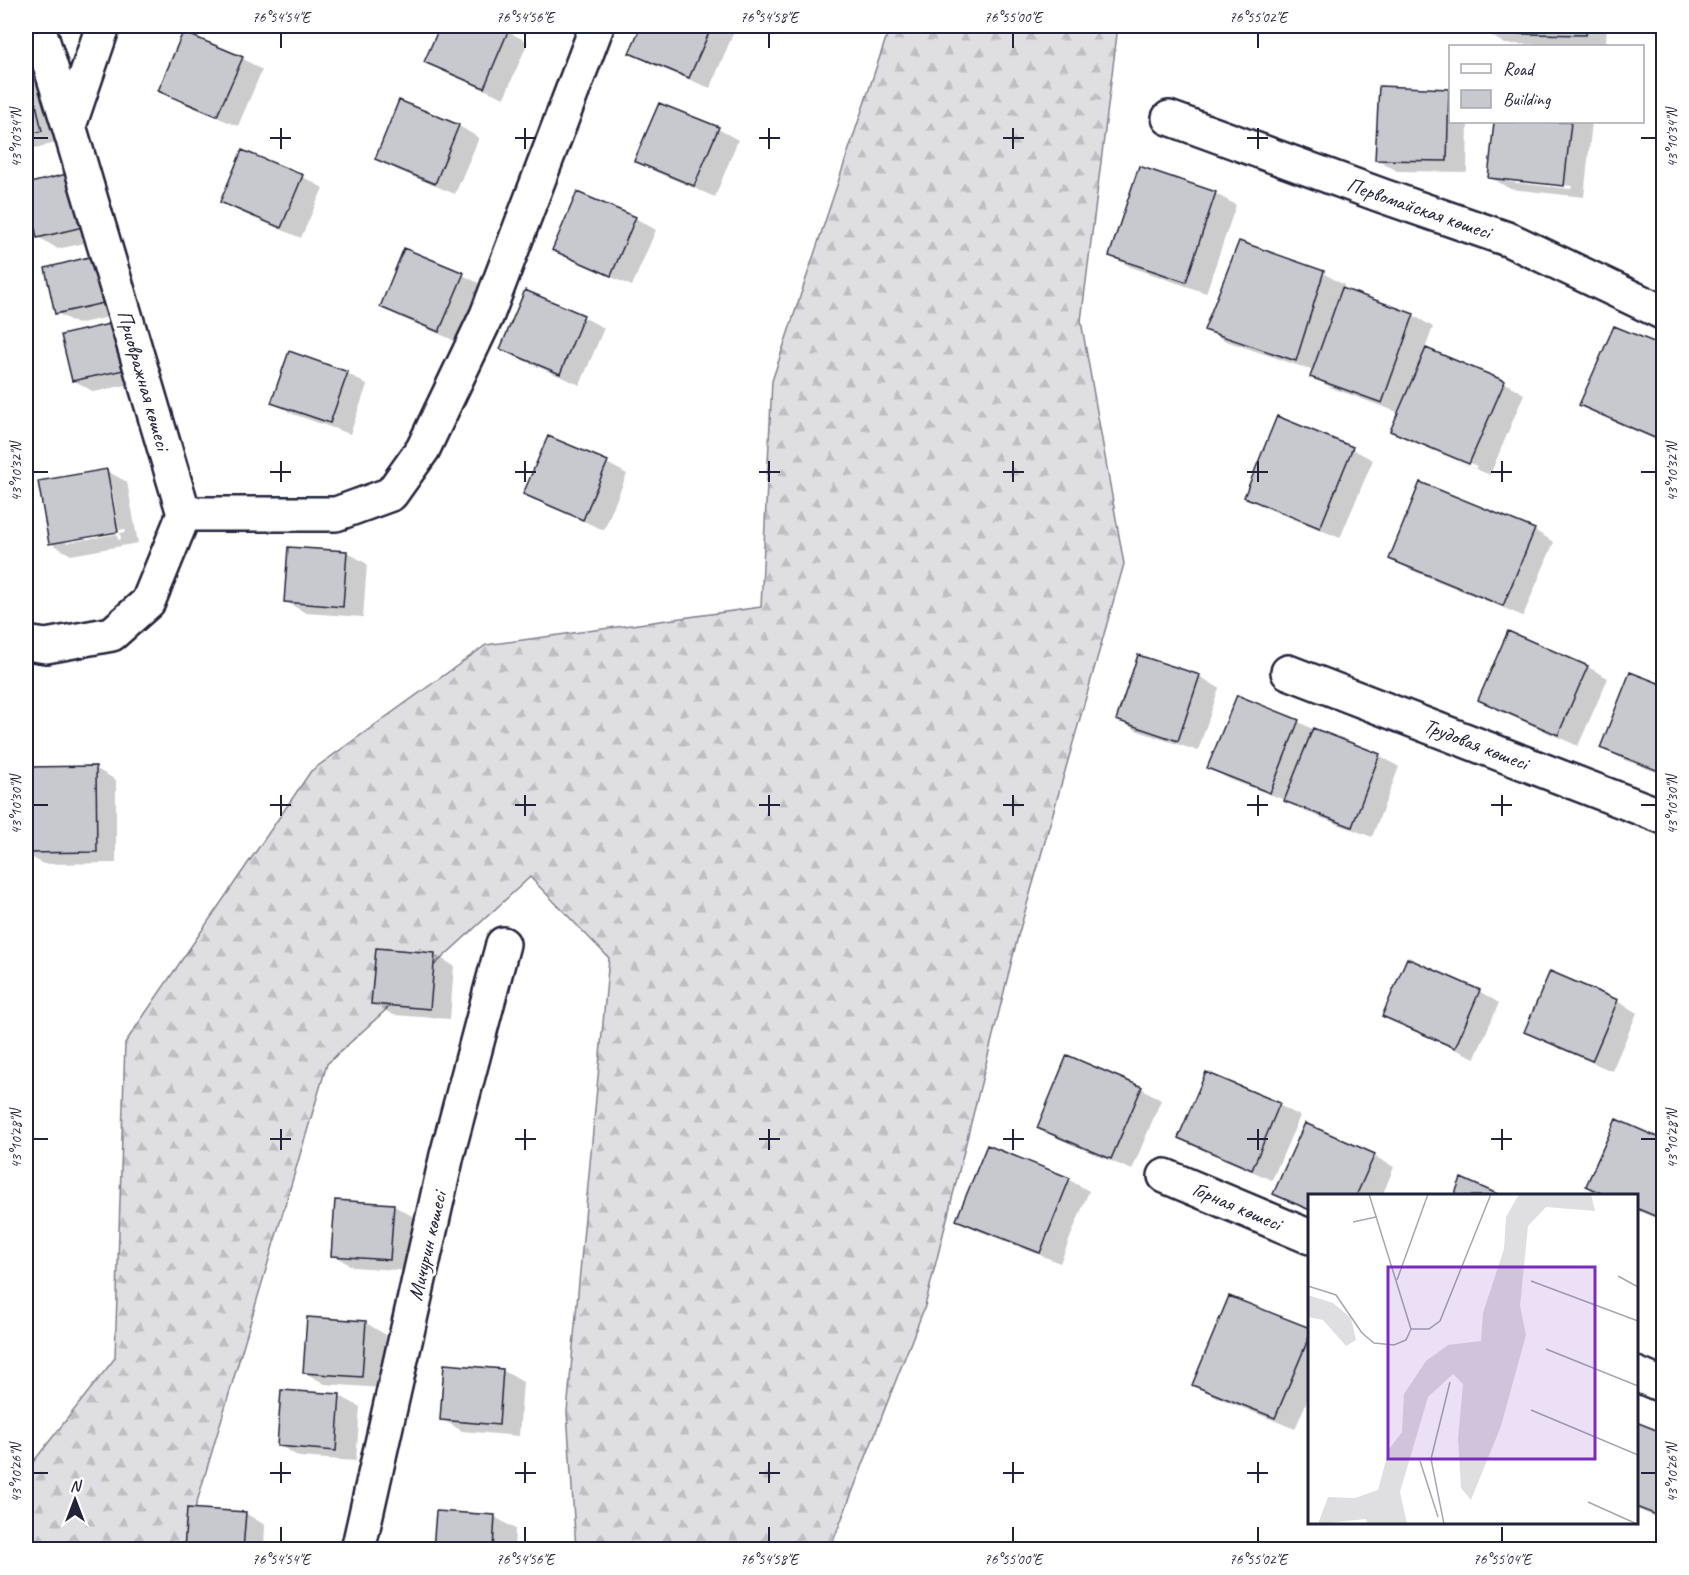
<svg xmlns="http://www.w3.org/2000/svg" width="1689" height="1575" viewBox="0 0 1689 1575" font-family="Caveat,sans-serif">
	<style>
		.forest { fill: url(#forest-firs); stroke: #80808e; stroke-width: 1.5 }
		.shadow { fill: #0003; fill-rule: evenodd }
		.building { fill: #c8c8cf; stroke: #22223b; stroke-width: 1.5 }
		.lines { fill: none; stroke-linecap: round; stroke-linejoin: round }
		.minor-casing { stroke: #22223b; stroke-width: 38 }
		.minor { stroke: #fff; stroke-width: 33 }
		.ticks { fill: none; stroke: #22223b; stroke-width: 2 }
		.labels { text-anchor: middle; stroke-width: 6; stroke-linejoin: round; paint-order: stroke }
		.street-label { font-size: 21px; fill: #22223b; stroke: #fff }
		.inset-road { fill: none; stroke: #a7a7b1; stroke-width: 1.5 }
		.view { fill: #7b2cbf; fill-opacity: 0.15; stroke: #7b2cbf; stroke-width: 3 }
		.inset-edge { fill: none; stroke: #22223b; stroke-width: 3 }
		.neatline { fill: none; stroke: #22223b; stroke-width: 2 }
		.ticks-label { font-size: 15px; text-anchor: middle; fill: #22223b }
	</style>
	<defs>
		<pattern id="forest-firs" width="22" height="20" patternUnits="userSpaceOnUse" patternTransform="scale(1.5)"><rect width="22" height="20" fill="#dfdfe2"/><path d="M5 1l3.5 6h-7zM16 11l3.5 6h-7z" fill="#bfbfc3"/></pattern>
	</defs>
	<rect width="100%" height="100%" fill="#fff"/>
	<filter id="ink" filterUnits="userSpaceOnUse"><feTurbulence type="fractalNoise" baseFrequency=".0167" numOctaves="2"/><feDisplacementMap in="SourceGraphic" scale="12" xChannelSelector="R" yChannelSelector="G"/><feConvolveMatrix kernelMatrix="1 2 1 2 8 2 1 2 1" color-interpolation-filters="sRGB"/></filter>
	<g filter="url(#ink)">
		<path class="forest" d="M890 26H1118L1081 321 1124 564 1018 936 925 1306 830 1549H576L567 1412 609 958 530 877 327 1064 183 1549H26V1471L115 1358 125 1043 311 771 486 645 761 607 772 381Z"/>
		<path class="shadow" d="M218 26H236L233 32Z
			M441 26H497L528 42 504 98 446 73 426 62Z
			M643 26H722L734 32 710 88 651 64 631 52Z
			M1485 26H1607L1606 46 1505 44 1485 32Z
			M242 58 262 70 238 126 180 102 160 90Z
			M30 79 50 91 61 142 26 150V80Z
			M1449 91 1450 92V122H1468L1467 172 1397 171 1377 159Z
			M400 102 459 126 479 138 455 194 397 170 377 158Z
			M1496 122H1592L1584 197 1510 189 1490 177ZM1509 179 1572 186 1571 189 1509 182Z
			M718 129 738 140 715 197 656 172 636 160Z
			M243 152 303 177 323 188 301 238 242 213 222 202Z
			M1140 168 1216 194 1236 205 1206 293 1131 267 1111 256Z
			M74 174 107 238 58 249 38 237Z
			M635 218 656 230 632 286 574 261 554 250Z
			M405 250 463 275 484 286 460 343 402 318 382 306Z
			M47 269 127 313 77 324 57 313Z
			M1323 273 1344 285 1342 290 1413 315 1433 327 1425 349 1504 382 1524 394 1490 475 1412 442 1475 469 1477 466 1412 438V442L1392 431 1400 413 1332 388 1312 377 1314 371 1226 341 1206 330Z
			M526 292 583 317 604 328 580 385 522 360 502 348Z
			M113 325 144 381 94 392 73 380Z
			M1664 348V443L1601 416 1581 405Z
			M347 373 367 385 350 434 293 414 273 402Z
			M1278 418 1352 449 1373 460 1340 538 1266 508 1245 496Z
			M607 463 627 474 604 530 546 505 525 494Z
			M107 471 127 482 138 543 71 555 50 543ZM108 483H111L119 530 125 529 126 532 120 533 121 539 118 540 117 534 66 543V540Z
			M1534 530 1554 542 1523 616 1411 570 1391 559Z
			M347 552 367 564 363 617 306 613 286 602Z
			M1588 667 1608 678 1578 746 1500 711 1480 700Z
			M1199 676 1219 688 1198 751 1138 731 1118 720Z
			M1664 687V775L1622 759 1602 747Z
			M1237 697 1299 722 1314 730 1379 755 1399 767 1372 837 1306 812 1290 802 1229 779 1209 767Z
			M26 768H95L116 780V863L43 864 26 854Z
			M434 954 454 966 450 1019 393 1015 373 1003Z
			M1479 991 1499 1003 1475 1058 1404 1027 1384 1015Z
			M1617 1001 1637 1013 1612 1071 1547 1043 1526 1031Z
			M1207 1074 1279 1105 1300 1116 1272 1180 1200 1149 1180 1138Z
			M1141 1088 1161 1100 1132 1170 1059 1139 1038 1127Z
			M1306 1125 1374 1156 1394 1167 1382 1196H1310V1211L1275 1193Z
			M1664 1141V1221L1636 1210V1196H1605L1588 1186Z
			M1069 1180 1089 1191 1060 1263 979 1231 958 1219Z
			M394 1206 414 1217 410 1271 353 1267 333 1255Z
			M366 1323 386 1335 382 1388 325 1384 304 1372Z
			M1310 1330V1394L1295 1429 1214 1396 1194 1384Z
			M502 1370 523 1382 519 1436 462 1431 442 1419Z
			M340 1396 360 1407 356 1461 299 1457 279 1445Z
			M1636 1423 1664 1434V1520L1636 1509Z
			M245 1513 265 1525 264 1550H185Z
			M495 1517 515 1529 514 1550H435Z"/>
		<path class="building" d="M440 26H501L509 29 484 88 424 62Z
			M641 26H712L689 78 629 53Z
			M1484 26H1587L1586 35 1484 33Z
			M183 32 243 57 217 116 158 91Z
			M30 77 42 131 26 135V78Z
			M1379 86 1449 89 1447 161 1375 160Z
			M399 100 459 125 435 184 375 159Z
			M659 103 719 127 694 186 634 161Z
			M1494 122H1571L1564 186 1488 178Z
			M242 150 303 175 281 228 220 202Z
			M1139 166 1216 192 1186 282 1109 256Z
			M75 172 87 226 37 238 26 184Z
			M577 192 636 217 611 276 552 250Z
			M1239 241 1324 271 1296 361 1204 330Z
			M404 248 464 273 439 332 380 307Z
			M97 255 108 302 55 314 45 268Z
			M1342 288 1414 314 1382 403 1310 377Z
			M525 290 584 315 560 374 500 349Z
			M114 323 124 370 72 381 61 335Z
			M1614 326 1664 346V442L1579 405Z
			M1426 348 1505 381 1469 464 1390 431Z
			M289 351 348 372 330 423 271 403Z
			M1277 416 1353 447 1320 528 1244 497Z
			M548 436 608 461 583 520 523 494Z
			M107 469 118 532 49 544 38 481Z
			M1420 482 1535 529 1503 606 1389 559Z
			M288 547 347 551 343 607 284 602Z
			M1508 631 1588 666 1558 735 1478 700Z
			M1138 655 1200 675 1178 741 1116 720Z
			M1630 672 1664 685V773L1600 748Z
			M1237 695 1299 720 1270 793 1207 768Z
			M1313 728 1380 754 1352 827 1284 801Z
			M96 766 97 852 26 853V767Z
			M1664 939V960L1656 957Z
			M376 948 435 953 430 1009 371 1004Z
			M1407 958 1480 990 1455 1048 1382 1016Z
			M1550 971 1618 1000 1592 1061 1524 1032Z
			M1067 1055 1142 1087 1111 1159 1037 1128Z
			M1206 1072 1280 1103 1252 1170 1178 1138Z
			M1616 1119 1664 1140V1220L1636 1208V1196H1607L1586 1186Z
			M1305 1123 1375 1154 1356 1196H1310V1210L1273 1194Z
			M987 1145 1070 1178 1040 1253 956 1220Z
			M1461 1178 1502 1196H1454Z
			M335 1200 394 1204 390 1260 331 1256Z
			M1229 1296 1310 1328V1335L1275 1418 1192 1385Z
			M307 1317 366 1321 362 1377 303 1373Z
			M444 1364 503 1369 499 1425 440 1420Z
			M281 1390 340 1394 336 1451 277 1446Z
			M1636 1422 1664 1433V1518L1636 1507Z
			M187 1508 246 1512 243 1550H184Z
			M436 1511 495 1515 493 1550H433Z"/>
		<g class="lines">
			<g class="minor-casing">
				<path id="minor" d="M1169 118 1383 196 1510 240 1664 313
					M69 126 103 26
					M184 514H336L391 494 423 449 487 315 597 26
					M26 643 46 646 112 634 148 602 184 514 69 126 38 26
					M1288 672 1664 817
					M1165 1176 1310 1237
					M1636 1374 1664 1386
					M358 1550 447 1155 503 944"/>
			</g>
			<use href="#minor" class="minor"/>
		</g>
	</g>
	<path class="ticks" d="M281 33V48M525 33V48M769 33V48M1013 33V48M1258 33V48M281 128V149M525 128V149M769 128V149M1013 128V149M1258 128V149M33 138H48M270 138H291M515 138H536M759 138H780M1003 138H1024M1247 138H1268M1641 138H1656M281 461V482M525 461V482M769 461V482M1013 461V482M1258 461V482M1502 461V482M33 472H48M270 472H291M515 472H536M759 472H780M1003 472H1024M1247 472H1268M1491 472H1512M1641 472H1656M281 795V816M525 795V816M769 795V816M1013 795V816M1258 795V816M1502 795V816M33 805H48M270 805H291M515 805H536M759 805H780M1003 805H1024M1247 805H1268M1491 805H1512M1641 805H1656M281 1129V1150M525 1129V1150M769 1129V1150M1013 1129V1150M1258 1129V1150M1502 1129V1150M33 1139H48M270 1139H291M515 1139H536M759 1139H780M1003 1139H1024M1247 1139H1268M1491 1139H1512M1641 1139H1656M281 1462V1483M525 1462V1483M769 1462V1483M1013 1462V1483M1258 1462V1483M33 1473H48M270 1473H291M515 1473H536M759 1473H780M1003 1473H1024M1247 1473H1268M1641 1473H1656M281 1527V1542M525 1527V1542M769 1527V1542M1013 1527V1542M1258 1527V1542M1502 1527V1542"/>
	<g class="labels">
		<g class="street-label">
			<text transform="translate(1419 208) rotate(19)" y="7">Первомайская көшесі</text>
			<text transform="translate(144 380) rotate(74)" y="7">Приовражная көшесі</text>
			<text transform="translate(1476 744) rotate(21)" y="7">Трудовая көшесі</text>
			<text transform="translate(1237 1206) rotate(23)" y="7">Горная көшесі</text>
			<text transform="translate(427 1246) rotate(-77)" y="7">Мичурин көшесі</text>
		</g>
	</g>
	<g transform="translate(1308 1194)">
		<rect width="330" height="330" fill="#fff"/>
		<path d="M211 0H283L287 17 238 13 220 32 212 112 218 141 193 232 163 306 153 294 150 245 155 190 145 180 120 203 92 298 99 330H59L58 325 10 330 20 303 47 304 70 296 81 255 94 238 96 200 118 167 140 151 173 147 175 119 196 55 198 23ZM0 101 25 109 43 124 48 146 38 152 15 126 0 123Z" fill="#dfdfe2"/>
		<path class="inset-road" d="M45 28 68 23M310 82 330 93M89 86 120 0M223 87 330 127M0 92 28 101 54 139 66 149 86 151 98 146 103 135 61 0M103 135H121L132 127 183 0M238 155 330 192M223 216 330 261M112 267 130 323M280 308 329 330M136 330 123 265 142 188"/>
		<path class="view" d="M80 73H287V265H80Z"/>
		<rect width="330" height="330" class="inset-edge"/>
	</g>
	<rect width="1689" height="1575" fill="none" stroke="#fff" stroke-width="66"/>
	<rect x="1449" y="45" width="195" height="78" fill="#ffffff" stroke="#a7a7b1" stroke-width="1.5"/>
	<rect x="1461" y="64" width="30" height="9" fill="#ffffff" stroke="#a7a7b1" stroke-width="1.5"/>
	<text x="1503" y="75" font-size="18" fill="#22223b">Road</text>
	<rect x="1461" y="90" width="30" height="18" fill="#c8c8cf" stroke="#a7a7b1" stroke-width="1.5"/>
	<text x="1503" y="105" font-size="18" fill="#22223b">Building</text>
	<g transform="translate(75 1500)" stroke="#ffffff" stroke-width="4.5" paint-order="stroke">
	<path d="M0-4.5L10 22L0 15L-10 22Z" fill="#22223b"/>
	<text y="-9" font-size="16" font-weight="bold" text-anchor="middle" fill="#22223b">N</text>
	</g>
	<rect x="33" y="33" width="1623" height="1509" class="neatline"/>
	<g class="ticks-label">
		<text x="281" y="22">76°54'54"E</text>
		<text x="525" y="22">76°54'56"E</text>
		<text x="769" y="22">76°54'58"E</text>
		<text x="1013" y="22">76°55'00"E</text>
		<text x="1258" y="22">76°55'02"E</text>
		<text transform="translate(16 138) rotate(-90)" y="5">43°10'34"N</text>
		<text transform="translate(1672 138) rotate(-90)" y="5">43°10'34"N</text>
		<text transform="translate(16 472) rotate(-90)" y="5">43°10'32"N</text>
		<text transform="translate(1672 472) rotate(-90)" y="5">43°10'32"N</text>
		<text transform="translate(16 805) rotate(-90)" y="5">43°10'30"N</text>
		<text transform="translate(1672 805) rotate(-90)" y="5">43°10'30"N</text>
		<text transform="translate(16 1139) rotate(-90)" y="5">43°10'28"N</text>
		<text transform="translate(1672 1139) rotate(-90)" y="5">43°10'28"N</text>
		<text transform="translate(16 1473) rotate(-90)" y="5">43°10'26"N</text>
		<text transform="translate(1672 1473) rotate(-90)" y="5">43°10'26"N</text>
		<text x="281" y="1564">76°54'54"E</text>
		<text x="525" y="1564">76°54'56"E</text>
		<text x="769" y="1564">76°54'58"E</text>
		<text x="1013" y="1564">76°55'00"E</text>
		<text x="1258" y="1564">76°55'02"E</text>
		<text x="1502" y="1564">76°55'04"E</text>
	</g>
</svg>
